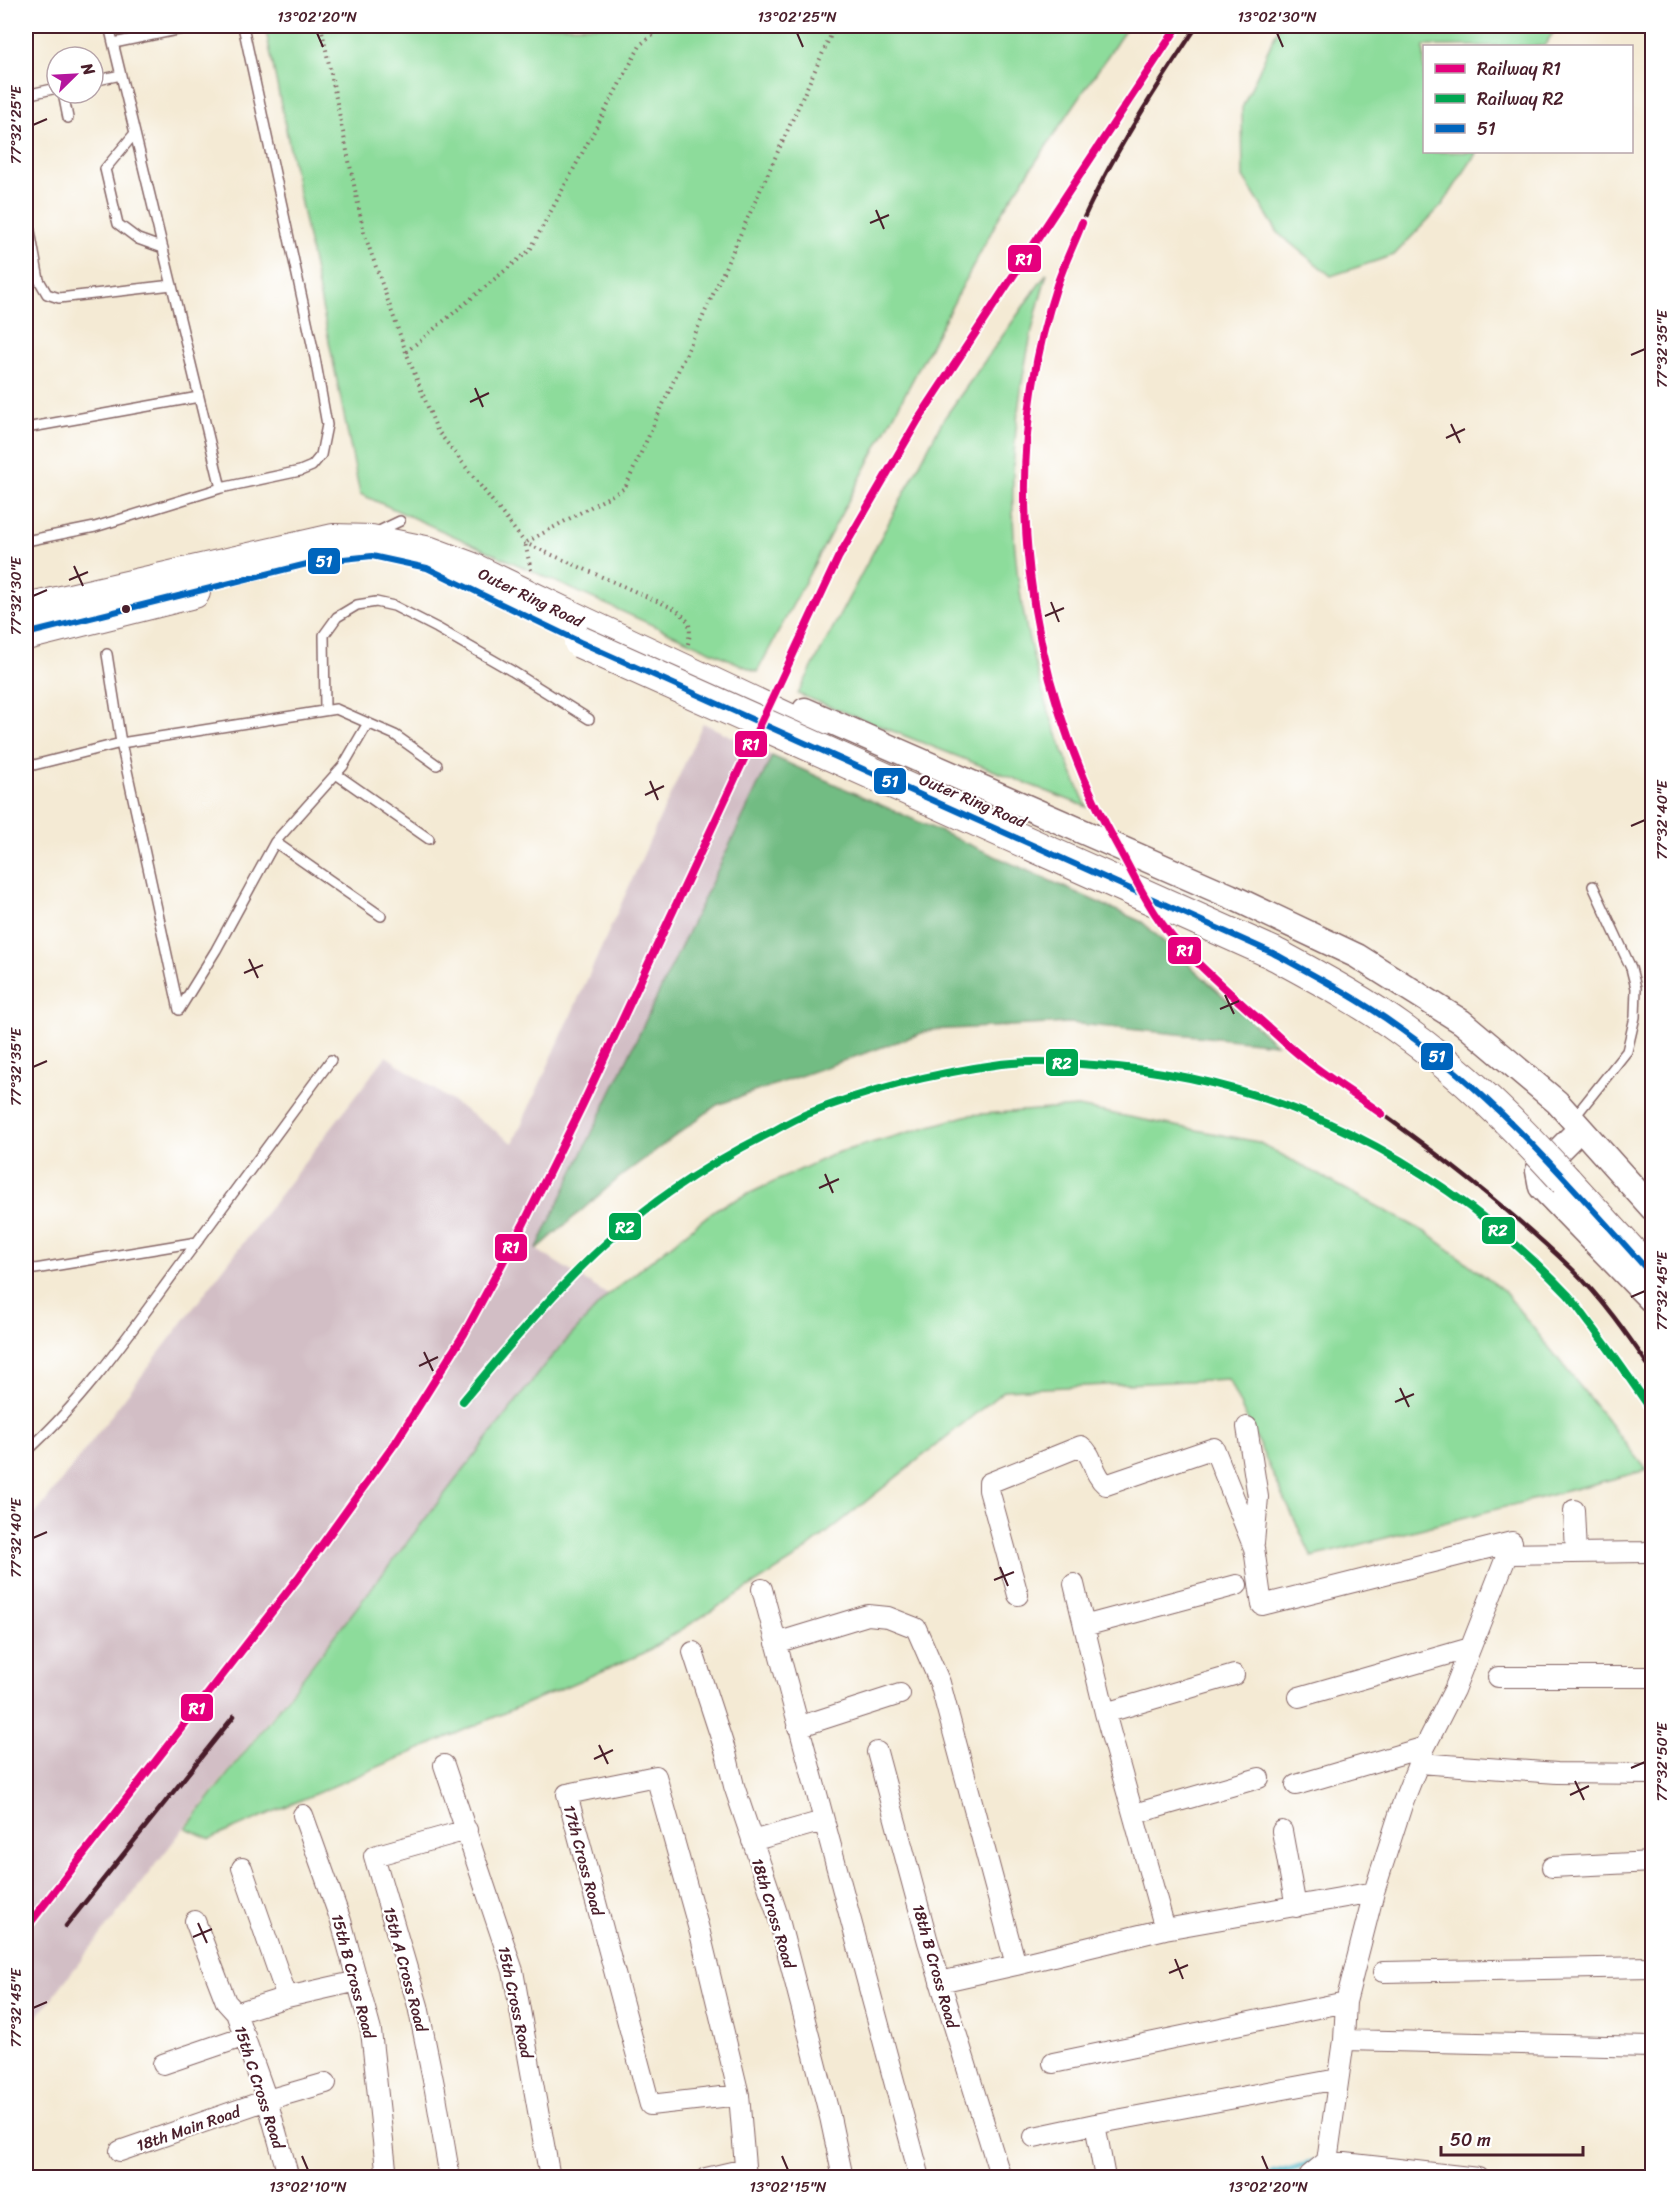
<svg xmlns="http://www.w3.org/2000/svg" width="1678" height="2203" viewBox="0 0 1678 2203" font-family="Sriracha,sans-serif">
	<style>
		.industrial { fill: #d2bec5 }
		.green { fill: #8ddc9b; stroke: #6c7e63; stroke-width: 1.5 }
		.forest { fill: #72bc83; stroke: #5e6e57; stroke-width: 1.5 }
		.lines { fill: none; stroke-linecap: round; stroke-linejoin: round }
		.stream { stroke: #49b5c6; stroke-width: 6 }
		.service-casing { stroke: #866666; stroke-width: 12 }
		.minor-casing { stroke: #866666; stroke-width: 22 }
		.tertiary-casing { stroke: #866666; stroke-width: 27 }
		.trunk-casing { stroke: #866666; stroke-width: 34 }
		.path { stroke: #866666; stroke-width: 4; stroke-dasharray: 1.5 4.5; stroke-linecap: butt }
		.service { stroke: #fff; stroke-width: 9 }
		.minor { stroke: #fff; stroke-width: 20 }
		.tertiary { stroke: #fff; stroke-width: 24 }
		.trunk { stroke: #fff; stroke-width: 32 }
		.rail { stroke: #4a1f2b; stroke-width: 4.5 }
		.trunk-bridge-casing { stroke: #866666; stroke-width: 34; stroke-linecap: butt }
		.trunk-bridge { stroke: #fff; stroke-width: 32 }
		.bus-1-casing { stroke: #fff; stroke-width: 10 }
		.bus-1 { stroke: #0065bd; stroke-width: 6 }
		.rail-1-casing { stroke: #fff; stroke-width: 12 }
		.rail-2-casing { stroke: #fff; stroke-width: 12 }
		.rail-1 { stroke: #e5007d; stroke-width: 8 }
		.rail-2 { stroke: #00a651; stroke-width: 8 }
		.ticks { fill: none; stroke: #4a1f2b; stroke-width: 2 }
		.bus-dot { fill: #4a1f2b; stroke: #fff; stroke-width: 2 }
		.labels { text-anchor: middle; stroke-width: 4.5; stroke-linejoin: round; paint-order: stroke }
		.street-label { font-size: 16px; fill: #4a1f2b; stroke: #fff }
		.line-badge { stroke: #fff; stroke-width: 2 }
		.badge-label { font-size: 16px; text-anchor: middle; font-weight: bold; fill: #fff }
		.neatline { fill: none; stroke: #4a1f2b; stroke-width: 2 }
		.ticks-label { font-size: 15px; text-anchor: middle; fill: #4a1f2b }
	</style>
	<rect width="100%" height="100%" fill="#fff"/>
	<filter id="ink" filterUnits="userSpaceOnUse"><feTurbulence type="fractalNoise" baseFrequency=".0167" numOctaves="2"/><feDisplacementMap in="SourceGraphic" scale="12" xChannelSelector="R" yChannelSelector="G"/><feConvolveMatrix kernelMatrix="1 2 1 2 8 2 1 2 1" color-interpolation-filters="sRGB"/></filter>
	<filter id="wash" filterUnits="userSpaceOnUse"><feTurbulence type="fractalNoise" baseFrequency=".008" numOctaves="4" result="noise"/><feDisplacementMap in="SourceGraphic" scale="24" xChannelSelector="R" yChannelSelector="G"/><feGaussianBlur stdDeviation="1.35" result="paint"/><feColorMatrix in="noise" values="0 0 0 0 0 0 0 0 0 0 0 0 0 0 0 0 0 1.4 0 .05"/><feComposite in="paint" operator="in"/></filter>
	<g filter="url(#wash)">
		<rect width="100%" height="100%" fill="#f4ead4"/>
		<path class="industrial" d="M703 723 772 756 537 1250 608 1295 546 1363 26 2031V1527L386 1056 513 1143Z"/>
		<path class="green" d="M265 26H1128L1003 210 757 672 360 494Z
			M1279 26H1558L1544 46H1424V152H1477L1443 204 1394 255 1331 276 1279 234 1243 177 1242 108Z
			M1047 273C991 464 1003 626 1087 807L798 694 943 420Z
			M1078 1107 1258 1142 1427 1233 1503 1290 1647 1470 1312 1557 1228 1379 1005 1390 793 1560 644 1653 210 1839 186 1828 546 1363 608 1295 716 1209 836 1153 969 1115Z"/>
		<path class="forest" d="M772 756 1142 922 1276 1044 1069 1023 931 1030 717 1105 620 1177 536 1250Z"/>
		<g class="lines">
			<path class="stream" d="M1259 2178 1313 2163"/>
		</g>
	</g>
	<g filter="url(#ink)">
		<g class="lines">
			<g class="service-casing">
				<path id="service" d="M109 26 221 488
					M114 43 196 26
					M93 81 121 75
					M63 93 68 118
					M26 95 57 88
					M135 133 105 169 118 224 138 239 163 248
					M26 209 39 280 47 294 59 298 172 285
					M26 428 199 397
					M377 532 400 521
					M26 541 95 527 221 488 300 471 312 466 321 455 327 425 315 358 243 26
					M107 654 121 743 179 1010 216 950 275 842 343 766 368 723
					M325 709 324 635 337 617 357 605 376 602 394 606 437 628 512 671 589 719
					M26 767 121 743 336 709 395 735 437 765
					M336 774 429 839
					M275 842 381 916
					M1573 1119 1627 1051 1635 1017 1636 988 1631 968 1593 886
					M26 1267 35 1269 197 1242 331 1060
					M26 1452C91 1394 144 1312 197 1242"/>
			</g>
			<g class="minor-casing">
				<path id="minor" d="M1247 1427 1258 1497 1254 1543
					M1574 1510 1576 1553
					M1507 1554 1646 1552 1652 1550
					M1074 1584 1105 1713 1165 1929
					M762 1589 920 2178
					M1018 1595 989 1490V1483L1081 1446C1095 1456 1091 1472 1106 1485L1214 1448 1254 1548 1262 1605 1512 1542 1454 1690 1425 1747 1403 1802 1374 1892 1346 2002 1344 2040 1327 2161 1310 2175V2178
					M1084 1626 1237 1585
					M776 1643 868 1615 888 1617 916 1628 940 1683 1016 1965 1165 1929 1374 1892
					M693 1652 726 1753 734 1786 778 1916 830 2117 843 2178
					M1498 1677H1652
					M1299 1697 1470 1648
					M1105 1713 1234 1675
					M798 1727 900 1694
					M877 1752 928 1942 1001 2178
					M1419 1763 1557 1773 1652 1774
					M444 1765 513 1971 550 2178
					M1296 1785 1425 1747
					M1134 1814 1259 1778
					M303 1815 341 1921 371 2031 387 2178
					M1282 1831 1296 1907
					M752 1841 823 1821
					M1552 1867 1652 1862
					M242 1868 287 1997
					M195 1921 226 2002 236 2013
					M1383 1972 1652 1967
					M940 1982 1016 1965
					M1344 2040 1652 2047
					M1053 2063 1346 2002
					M163 2064 245 2036
					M739 2095 650 2105 567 1794 656 1776 700 1933 739 2095 746 2178
					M1095 2124 1338 2079
					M1034 2137 1095 2124 1105 2178
					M120 2151 267 2100 326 2083
					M1327 2161 1478 2178
					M289 2178 267 2100 236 2013 287 1997 358 1981
					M450 2178 435 2090 418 2006 374 1856 467 1830
					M706 2178 745 2169"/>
			</g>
			<g class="tertiary-casing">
				<path id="tertiary" d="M805 710 1230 896 1357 956 1462 1022 1557 1102 1652 1208
					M1580 1129 1538 1171 1541 1187 1652 1301"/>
			</g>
			<g class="trunk-casing">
				<path id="trunk" d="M26 610 333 540 371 541 430 553 470 568 586 624 813 731
					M26 634 194 592
					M1566 1181 1652 1275"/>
			</g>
			<path class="path" d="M321 26 364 233 406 352 437 430 525 543 675 609C690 621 692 625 688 644
				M406 352 530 250 641 44 665 26
				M531 570 525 543 625 488 835 26"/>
			<use href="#service" class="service"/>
			<use href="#minor" class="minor"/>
			<use href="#tertiary" class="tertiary"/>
			<use href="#trunk" class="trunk"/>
			<path class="rail" d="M1197 26C1143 107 1088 192 1057 285 1042 329 1034 375 1030 421 1016 573 1044 714 1118 848 1135 878 1151 912 1174 938 1189 955 1205 970 1221 985 1246 1009 1273 1033 1300 1056 1332 1082 1368 1103 1400 1127 1460 1171 1518 1217 1571 1268 1602 1298 1628 1335 1652 1371
				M66 1926 234 1716"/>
			<g class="trunk-bridge-casing">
				<path id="trunk-bridge" d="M580 642 1273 953C1317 977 1361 1000 1402 1030 1464 1074 1515 1125 1566 1181"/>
			</g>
			<use href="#trunk-bridge" class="trunk-bridge"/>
			<g class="bus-1-casing">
				<path id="bus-1" d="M26 634 315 562 372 556 427 568 580 642 1273 953C1317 977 1361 1000 1402 1030 1498 1098 1574 1189 1652 1275"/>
			</g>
			<use href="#bus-1" class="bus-1"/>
			<g class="rail-1-casing">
				<path id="rail-1" d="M1082 223C1074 244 1064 264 1057 285 997 467 1024 680 1117 845 1134 876 1150 911 1173 938 1198 965 1225 989 1252 1013 1269 1027 1285 1044 1302 1057 1328 1078 1356 1095 1382 1114
					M26 1928 298 1578 396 1442 464 1334 523 1225 582 1106 838 558 918 420 1178 26"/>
			</g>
			<g class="rail-2-casing">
				<path id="rail-2" d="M463 1401C525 1326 589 1248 670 1192 701 1170 734 1151 768 1134 781 1127 794 1119 807 1114 869 1089 935 1073 1001 1064 1032 1060 1064 1063 1094 1065 1278 1077 1442 1162 1568 1295 1577 1305 1585 1318 1594 1329 1614 1356 1633 1383 1652 1411"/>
			</g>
			<use href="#rail-1" class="rail-1"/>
			<use href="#rail-2" class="rail-2"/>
		</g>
	</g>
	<path class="ticks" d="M317 33 323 47M797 33 803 47M1277 33 1283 47M33 125 47 119M876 210 884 229M870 223 889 215M1631 355 1645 349M475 388 483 407M470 402 489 393M1451 424 1460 443M1446 438 1465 429M74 566 83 586M69 580 88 572M33 596 47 590M1051 602 1059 622M1045 616 1064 608M650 781 658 800M645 795 664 786M1631 826 1645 820M249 959 258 978M244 973 263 965M1225 995 1234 1014M1220 1009 1239 1001M33 1067 47 1061M825 1174 833 1193M819 1188 839 1179M1631 1297 1645 1291M424 1352 433 1371M419 1366 438 1357M1400 1388 1409 1407M1395 1402 1414 1394M33 1538 47 1532M1000 1567 1008 1586M994 1580 1014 1572M599 1745 608 1764M594 1759 613 1750M1631 1768 1645 1762M1575 1781 1584 1800M1570 1795 1589 1786M198 1923 207 1943M193 1937 212 1929M1175 1959 1183 1979M1169 1973 1188 1965M33 2008 47 2002M302 2156 308 2170M782 2156 788 2170M1262 2156 1268 2170"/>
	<circle class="bus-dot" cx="126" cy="609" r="5"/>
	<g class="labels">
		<g class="street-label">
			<text transform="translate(531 597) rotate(26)" y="6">Outer Ring Road</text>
			<text transform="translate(973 800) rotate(23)" y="6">Outer Ring Road</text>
			<text transform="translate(584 1860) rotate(75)" y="6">17th Cross Road</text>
			<text transform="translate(774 1913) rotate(73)" y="6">18th Cross Road</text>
			<text transform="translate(936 1966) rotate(74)" y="6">18th B Cross Road</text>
			<text transform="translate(406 1969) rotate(75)" y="6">15th A Cross Road</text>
			<text transform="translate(354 1976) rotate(75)" y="6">15th B Cross Road</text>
			<text transform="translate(516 2002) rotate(78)" y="6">15th Cross Road</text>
			<text transform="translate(260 2087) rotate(72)" y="6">15th C Cross Road</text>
			<text transform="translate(188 2128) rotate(-19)" y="6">18th Main Road</text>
		</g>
	</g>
	<g class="line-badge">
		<rect x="1007" y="244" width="35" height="29" rx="6" fill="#e5007d"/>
		<rect x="307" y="547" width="34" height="28" rx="6" fill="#0065bd"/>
		<rect x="734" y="730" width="34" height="28" rx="6" fill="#e5007d"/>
		<rect x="873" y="767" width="34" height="28" rx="6" fill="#0065bd"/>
		<rect x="1167" y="936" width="35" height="29" rx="6" fill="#e5007d"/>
		<rect x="1420" y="1042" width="34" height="29" rx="6" fill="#0065bd"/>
		<rect x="1045" y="1048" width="34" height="29" rx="6" fill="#00a651"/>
		<rect x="608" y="1212" width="34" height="29" rx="6" fill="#00a651"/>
		<rect x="1481" y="1216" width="35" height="29" rx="6" fill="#00a651"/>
		<rect x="494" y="1233" width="34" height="29" rx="6" fill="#e5007d"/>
		<rect x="180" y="1693" width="34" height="29" rx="6" fill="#e5007d"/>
	</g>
	<g class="badge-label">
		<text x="1024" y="265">R1</text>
		<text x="324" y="567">51</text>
		<text x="751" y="750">R1</text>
		<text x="890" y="787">51</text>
		<text x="1185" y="956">R1</text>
		<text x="1437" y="1062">51</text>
		<text x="1062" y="1069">R2</text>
		<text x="625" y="1233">R2</text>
		<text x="1498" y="1236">R2</text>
		<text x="511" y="1253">R1</text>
		<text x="197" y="1714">R1</text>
	</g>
	<rect width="1678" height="2203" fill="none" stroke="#fff" stroke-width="66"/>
	<rect x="1423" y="45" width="210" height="108" fill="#ffffff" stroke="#b7a5aa" stroke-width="1.5"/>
	<rect x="1435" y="64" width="30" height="9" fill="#e5007d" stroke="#b7a5aa" stroke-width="1.5"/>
	<text x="1477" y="75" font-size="18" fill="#4a1f2b">Railway R1</text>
	<rect x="1435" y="94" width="30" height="9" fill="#00a651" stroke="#b7a5aa" stroke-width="1.5"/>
	<text x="1477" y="105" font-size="18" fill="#4a1f2b">Railway R2</text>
	<rect x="1435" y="124" width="30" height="9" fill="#0065bd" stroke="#b7a5aa" stroke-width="1.5"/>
	<text x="1477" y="135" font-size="18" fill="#4a1f2b">51</text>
	<g transform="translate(75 75) rotate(66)"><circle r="28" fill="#ffffff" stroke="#b7a5aa" stroke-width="1.5"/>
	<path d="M0-4.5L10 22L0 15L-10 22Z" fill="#b5179e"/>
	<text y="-9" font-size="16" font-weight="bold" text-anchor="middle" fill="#4a1f2b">N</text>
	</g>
	<path d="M1441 2146v9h142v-9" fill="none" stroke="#4a1f2b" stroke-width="3"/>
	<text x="1450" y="2146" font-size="18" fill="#4a1f2b" stroke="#ffffff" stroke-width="4.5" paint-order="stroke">50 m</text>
	<rect x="33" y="33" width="1612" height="2137" class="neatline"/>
	<g class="ticks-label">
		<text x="317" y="22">13°02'20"N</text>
		<text x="797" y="22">13°02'25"N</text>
		<text x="1277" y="22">13°02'30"N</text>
		<text transform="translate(16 125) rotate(-90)" y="5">77°32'25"E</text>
		<text transform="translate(1662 349) rotate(-90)" y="5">77°32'35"E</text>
		<text transform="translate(16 596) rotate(-90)" y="5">77°32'30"E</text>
		<text transform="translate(1662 820) rotate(-90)" y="5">77°32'40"E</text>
		<text transform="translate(16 1067) rotate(-90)" y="5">77°32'35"E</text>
		<text transform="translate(1662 1291) rotate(-90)" y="5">77°32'45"E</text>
		<text transform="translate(16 1538) rotate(-90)" y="5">77°32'40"E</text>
		<text transform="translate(1662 1762) rotate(-90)" y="5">77°32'50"E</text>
		<text transform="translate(16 2008) rotate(-90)" y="5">77°32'45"E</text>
		<text x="308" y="2192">13°02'10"N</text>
		<text x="788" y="2192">13°02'15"N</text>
		<text x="1268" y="2192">13°02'20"N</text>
	</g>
</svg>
